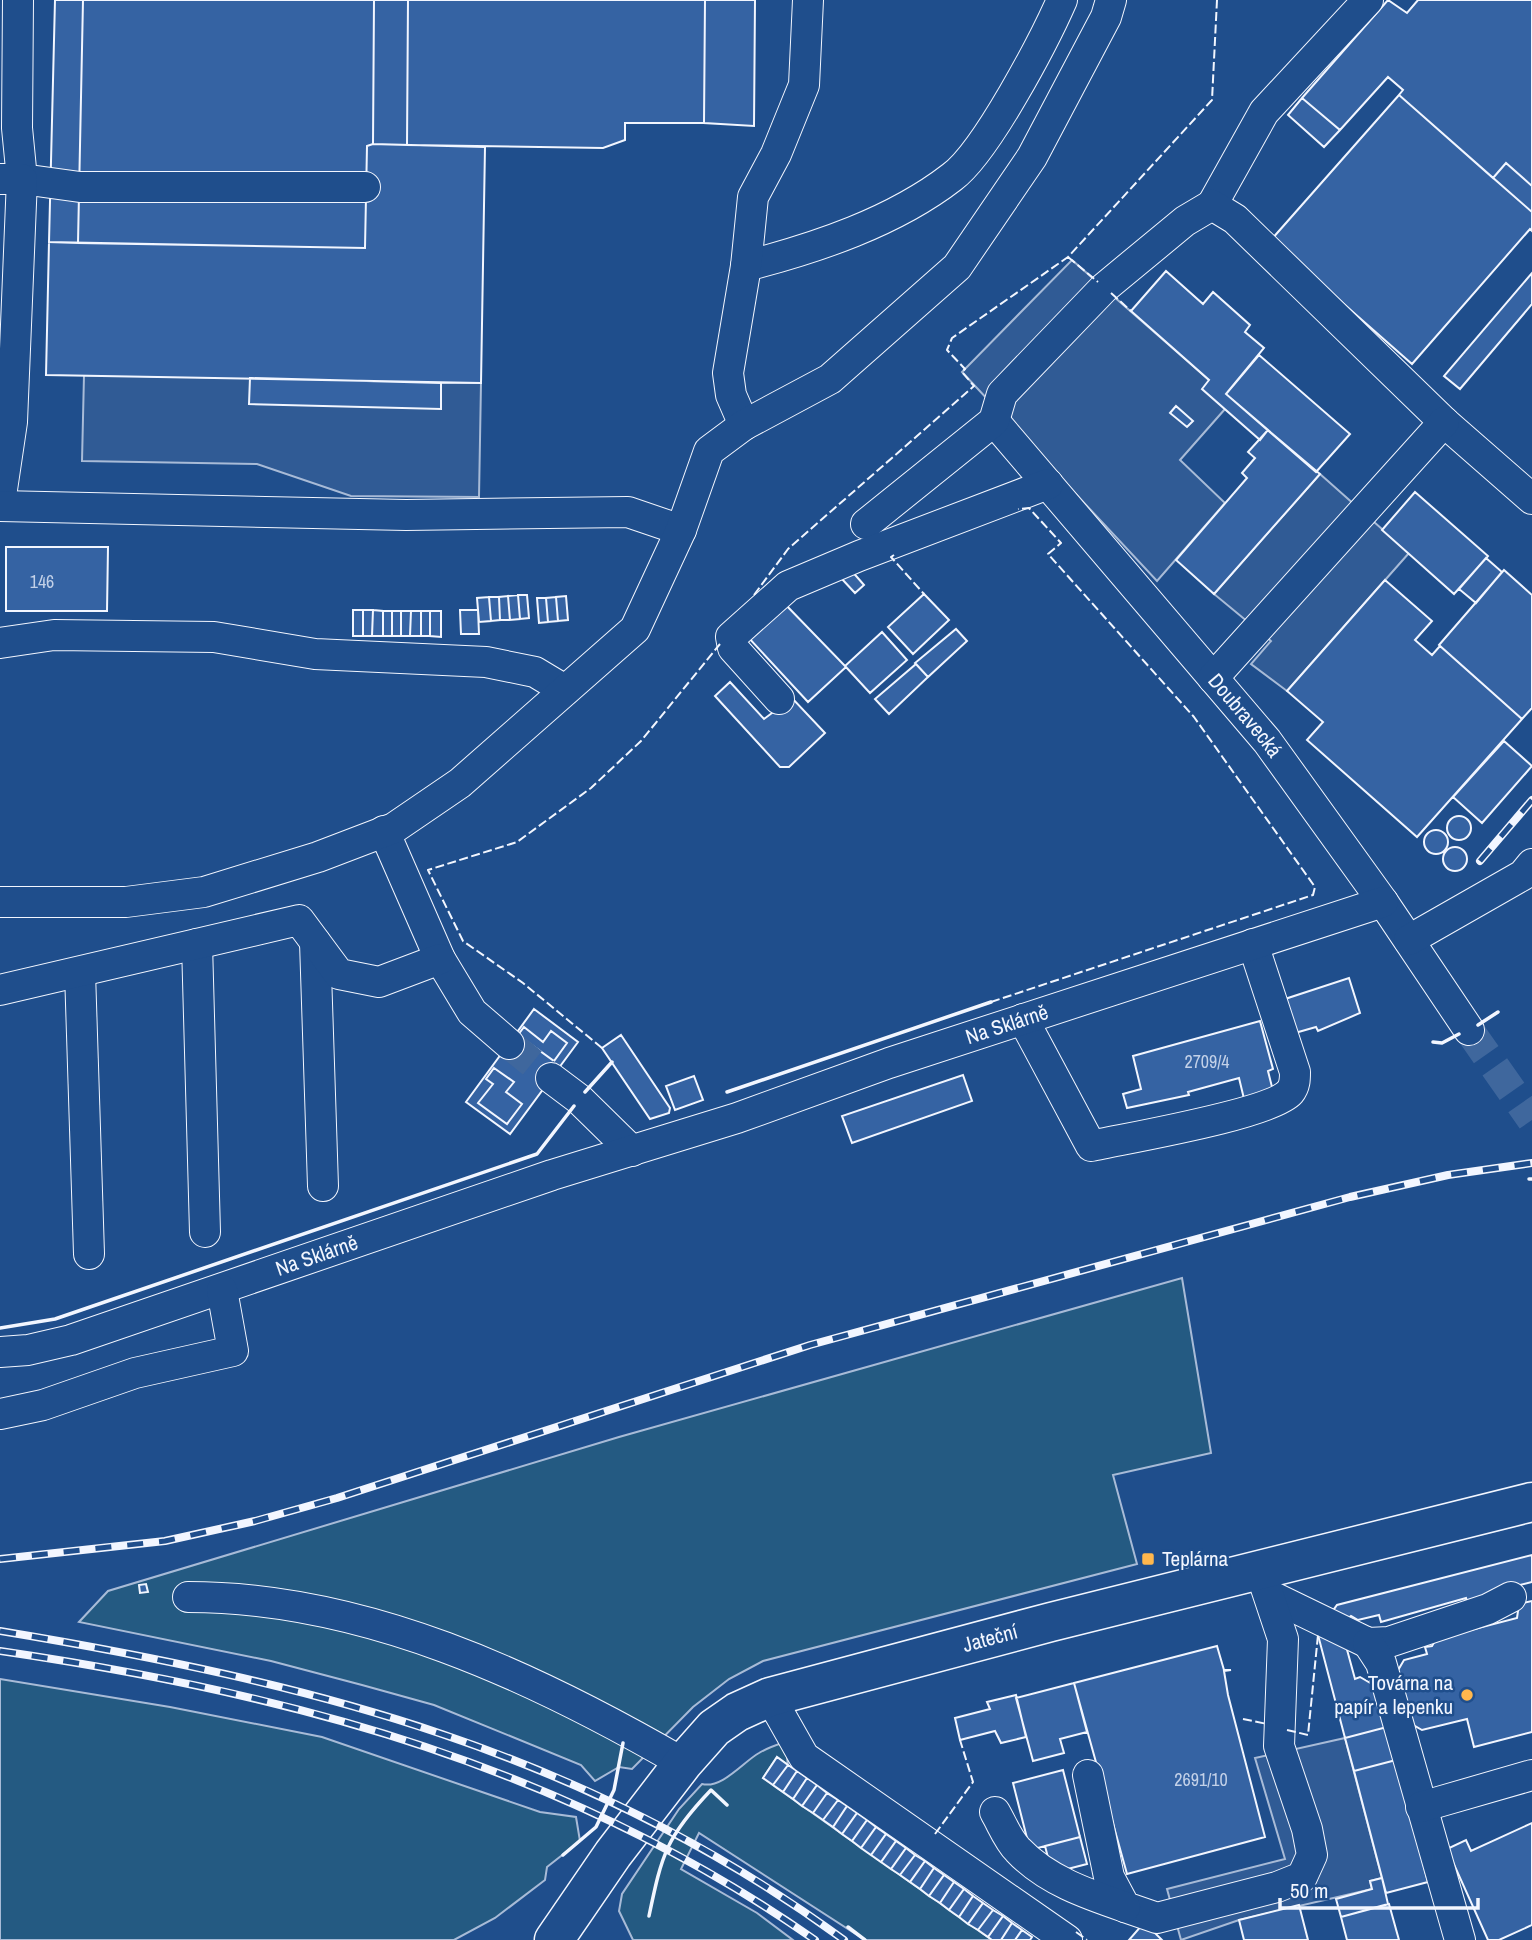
<svg xmlns="http://www.w3.org/2000/svg" width="1532" height="1940" viewBox="0 0 1532 1940" font-family="'Archivo Narrow',sans-serif">
	<style>
		.green { fill: #245a82; stroke: #a8bbd7; stroke-width: 2 }
		.parking { fill: #305b95; stroke: #a8bbd7; stroke-width: 2 }
		.building { fill: #3563a3; stroke: #f2f6ff; stroke-width: 2 }
		.lines { fill: none; stroke-linecap: round; stroke-linejoin: round }
		.minor-tunnel { stroke: #3f679d; stroke-width: 30; stroke-dasharray: 30 15; stroke-linecap: butt }
		.minor-casing { stroke: #f2f6ff; stroke-width: 32 }
		.major-casing { stroke: #f2f6ff; stroke-width: 41 }
		.minor { stroke: #1f4e8c; stroke-width: 30 }
		.major { stroke: #1f4e8c; stroke-width: 38 }
		.rail-casing { stroke: #f2f6ff; stroke-width: 8 }
		.rail { stroke: #1f4e8c; stroke-width: 5; stroke-dasharray: 16; stroke-linecap: butt }
		.fence { stroke: #f2f6ff; stroke-width: 2; stroke-dasharray: 9 3.5; stroke-linecap: butt }
		.wall { stroke: #f2f6ff; stroke-width: 3.5 }
		.poi-dot { fill: #ffb74d; stroke: #1f4e8c; stroke-width: 2.5 }
		.labels { text-anchor: middle; stroke-width: 5; stroke-linejoin: round; paint-order: stroke }
		.number-label { font-size: 18px; fill: #c3d1e8 }
		.street-label { font-size: 21px; fill: #f2f6ff; stroke: #1f4e8c }
		.poi-label { font-size: 21px; fill: #f2f6ff; stroke: #1f4e8c; text-anchor: start }
	</style>
	<rect width="100%" height="100%" fill="#1f4e8c"/>
	<path class="green" d="M1182 1278 1211 1453 1113 1475 1137 1564 763 1661 729 1679 693 1707 632 1769 619 1767 595 1781 581 1765 434 1705 362 1685 271 1661 79 1622 108 1591 619 1437Z
		M0 1679 170 1707 322 1737 540 1812 576 1817 580 1841 547 1867 545 1880 495 1918 454 1940H0Z
		M785 1742 788 1765 777 1757 763 1778 992 1940H865L699 1833 681 1869 757 1913 793 1940H633L619 1911 622 1894 679 1809 702 1784C722 1789 743 1762 759 1753 767 1748 776 1745 785 1742Z"/>
	<path class="parking" d="M1072 260 1209 380 1225 409 1180 460 1225 503 1157 581 962 372Z
		M84 375 250 378 441 408V383H481L479 497 351 496 257 464 82 461Z
		M1320 474 1409 553 1287 691 1251 664 1271 641 1214 594Z
		M1345 1738 1382 1878 1370 1881 1372 1889 1239 1920 1181 1940 1167 1889 1285 1859 1255 1758Z"/>
	<path class="building" d="M55 0H83L78 243 49 242Z
		M83 0H374L373 144 367 146 365 248 78 243Z
		M374 0H408L407 145 373 144Z
		M408 0H705L704 123H625V140L603 148 407 145Z
		M705 0H755L754 126 704 123Z
		M1388 0 1407 13 1418 0H1532V186L1506 163 1493 178 1399 95 1403 90 1388 77 1340 130 1302 98Z
		M1399 95 1532 212V231L1530 229 1412 364 1271 240Z
		M1302 98 1340 130 1324 147 1288 115Z
		M373 144 485 147 481 383 46 375 49 242 365 248 367 146Z
		M1506 163 1532 186V212L1493 178Z
		M1166 271 1203 304 1213 292 1250 325 1245 332 1264 348 1226 394 1268 430 1260 440 1202 389 1209 380 1131 311Z
		M1532 273V304L1460 389 1444 376Z
		M1259 355 1350 434 1316 472 1226 394Z
		M250 378 441 383V409L249 404Z
		M1176 406 1193 421 1187 427 1170 413Z
		M1268 430 1320 474 1214 594 1176 560 1247 478 1242 473 1255 458 1248 452Z
		M1415 492 1488 556 1454 594 1382 530Z
		M6 547H108L107 611H6Z
		M1486 558 1502 572 1476 603 1459 589Z
		M850 569 864 585 855 593 841 578Z
		M1504 570 1532 595V708L1522 719 1439 645Z
		M1385 580 1432 621 1415 640 1432 655 1440 646 1522 719 1417 837 1307 740 1323 722 1287 691Z
		M924 594 949 620 913 654 888 627Z
		M518 595 520 619 510 620 508 596Z
		M518 595H527L529 618 520 619Z
		M508 596 510 620H500L499 597Z
		M566 596 568 620 558 621 556 597Z
		M489 597 491 621 479 622 477 598Z
		M489 597H499L500 620 491 621Z
		M556 597 558 621 548 622 546 598Z
		M537 598H546L548 622 539 623Z
		M783 602 846 667 808 702 747 636Z
		M353 610H363V636H353Z
		M363 610H373L372 636H363Z
		M373 610 383 611V636H372Z
		M460 610H478L479 634H461Z
		M383 611H392V636H383Z
		M392 611H401V636H392Z
		M401 611H411L410 636H401Z
		M411 611H421V636H410Z
		M421 611H430V636H421Z
		M430 611H441V637L430 636Z
		M956 629 967 641 928 677 915 663Z
		M882 632 907 660 870 693 845 666Z
		M916 664 928 677 889 714 875 699Z
		M730 682 764 719 792 698 825 733 789 767H780L715 696Z
		M1504 741 1532 766 1482 823 1453 797Z
		M1447 828a12 12 0 1 1 24 0a12 12 0 1 1-24 0Z
		M1424 842a12 12 0 1 1 24 0a12 12 0 1 1-24 0Z
		M1443 859a12 12 0 1 1 24 0a12 12 0 1 1-24 0Z
		M1349 978 1360 1013 1318 1031 1316 1027 1295 1033 1285 999Z
		M534 1009 578 1042 510 1134 466 1102Z
		M1260 1021 1273 1069 1268 1071 1274 1095 1245 1103 1239 1078 1188 1092 1189 1095 1127 1108 1123 1094 1141 1089 1133 1056Z
		M524 1027 543 1042 551 1031 567 1043 554 1061 518 1035Z
		M621 1035 670 1108 669 1113 650 1119 602 1048Z
		M494 1068 514 1082 506 1092 522 1104 507 1124 478 1103 493 1084 486 1079Z
		M963 1075 972 1101 852 1143 842 1116Z
		M694 1076 703 1100 675 1110 666 1086Z
		M1532 1555V1582L1495 1591 1468 1604 1466 1598 1381 1622 1379 1615 1358 1620 1351 1616 1346 1620 1332 1612 1337 1605Z
		M146 1584 148 1592 140 1593 139 1585Z
		M1532 1601V1732L1474 1747 1467 1719 1422 1730 1410 1723 1397 1672 1404 1660 1427 1654 1425 1647 1432 1646 1436 1639 1517 1618 1519 1604Z
		M1318 1635 1346 1646 1355 1679 1360 1677 1377 1687 1387 1727 1345 1738Z
		M1217 1646 1224 1670H1231L1224 1671 1228 1695 1265 1837 1127 1874 1074 1683Z
		M1074 1683 1087 1732 1060 1739 1064 1753 1033 1761 1016 1698Z
		M1016 1695 1026 1737 1001 1743 995 1731 960 1740 955 1718 990 1709 987 1702Z
		M1387 1727 1396 1760 1354 1771 1345 1738Z
		M777 1757 788 1765 773 1785 763 1778Z
		M1396 1760 1428 1882 1386 1893 1354 1771Z
		M788 1765 797 1771 783 1792 773 1785Z
		M1063 1770 1080 1837 1030 1850 1013 1783Z
		M797 1771 807 1778 793 1799 783 1792Z
		M807 1778 817 1785 802 1806 793 1799Z
		M817 1785 827 1793 813 1813 802 1806Z
		M827 1793 838 1800 823 1820 813 1813Z
		M838 1800 847 1806 833 1827 823 1820Z
		M847 1806 857 1813 842 1834 833 1827Z
		M857 1813 867 1820 852 1841 842 1834Z
		M867 1820 876 1827 861 1848 852 1841Z
		M1532 1823V1925L1499 1940H1488L1447 1849 1466 1840 1471 1851Z
		M876 1827 886 1834 871 1855 861 1848Z
		M886 1834 896 1841 881 1862 871 1855Z
		M1080 1837 1087 1864 1052 1873 1045 1846Z
		M896 1841 906 1848 891 1869 881 1862Z
		M906 1848 915 1855 900 1875 891 1869Z
		M915 1855 925 1861 910 1882 900 1875Z
		M925 1861 934 1868 920 1889 910 1882Z
		M934 1868 944 1875 929 1896 920 1889Z
		M944 1875 954 1882 940 1903 929 1896Z
		M1382 1878 1388 1904 1341 1917 1336 1899 1372 1889 1370 1881Z
		M954 1882 964 1889 949 1910 940 1903Z
		M964 1889 973 1896 959 1917 949 1910Z
		M973 1896 983 1903 968 1924 959 1917Z
		M983 1903 993 1910 978 1930 968 1924Z
		M1389 1904 1399 1940H1347L1341 1917Z
		M1299 1905 1308 1940H1244L1239 1920Z
		M993 1910 1003 1916 988 1937 978 1930Z
		M1003 1916 1012 1923 1001 1940H992L988 1937Z
		M1012 1923 1022 1930 1015 1940H1001Z
		M1142 1925 1152 1930 1162 1940H1129Z
		M1022 1930 1032 1937 1030 1940H1015Z"/>
	<g class="lines">
		<path class="minor-tunnel" d="M1469 1030 1532 1120
			M509 1044 551 1078"/>
		<g class="minor-casing">
			<g id="minor">
				<path d="M18 0 17 128 22 179 80 187H365"/>
				<path d="M0 179H22L12 422 0 503"/>
				<path d="M1212 205 1264 112 1368 0"/>
				<path d="M746 266C816 248 894 222 952 177 986 152 1044 41 1062 0"/>
				<path id="s1" d="M994 421 1267 741 1383 902 1469 1030"/>
				<path d="M744 425 731 395 728 373 746 266 753 197 776 154 804 85 808 0"/>
				<path d="M0 506 406 515 628 512 681 530"/>
				<path d="M866 524 994 421 1002 394 1104 288 1185 221 1212 205 1235 219 1444 422 1532 499"/>
				<path d="M0 643 54 635 214 637 315 654 486 662 535 672 565 690"/>
				<path d="M1213 678 1444 422"/>
				<path d="M779 699 733 648 731 637 788 586 859 556 1048 484"/>
				<path d="M384 831 440 959 472 1012 509 1044"/>
				<path d="M0 902H126L204 892 318 857 394 828 460 783 635 629 681 530 709 451 744 425 830 379 957 267 1032 157 1106 17 1111 0"/>
				<path d="M1409 940 1523 875 1532 864"/>
				<path d="M315 942 323 1186"/>
				<path d="M197 944 205 1232"/>
				<path d="M80 972 89 1254"/>
				<path d="M0 990 299 920 339 974 379 982 440 959"/>
				<path d="M1023 1019 1091 1146C1127 1138 1271 1114 1290 1092 1295 1086 1295 1079 1295 1072L1253 944"/>
				<path d="M551 1078 579 1099 632 1151"/>
				<path id="s2" d="M0 1352 28 1350 71 1340 552 1175 737 1118 889 1063 1383 902"/>
				<path d="M0 1414 43 1405 135 1373 233 1351 222 1290"/>
				<path d="M1269 1595 1368 1643 1389 1642 1488 1609 1511 1597"/>
				<path d="M188 1597C364 1597 533 1676 683 1763"/>
				<path d="M1368 1643 1381 1663 1460 1940"/>
				<path d="M770 1697 804 1757 1067 1940"/>
				<path d="M1088 1775 1109 1877 1125 1907 1157 1918 1277 1887 1302 1877 1312 1855 1307 1829 1279 1746 1283 1639 1260 1570"/>
				<path d="M1421 1807 1532 1775"/>
				<path d="M995 1812C1002 1824 1008 1840 1018 1850 1046 1880 1087 1894 1125 1907"/>
			</g>
		</g>
		<g class="major-casing">
			<g id="major">
				<path id="s3" d="M554 1940 613 1854 683 1763 714 1728 737 1712 770 1697 1051 1622 1532 1502"/>
			</g>
		</g>
		<use href="#minor" class="minor"/>
		<use href="#major" class="major"/>
		<g class="rail-casing">
			<path id="rail" d="M1480 861 1532 800
				M0 1559 165 1541 255 1521 337 1498 810 1345 1350 1197 1448 1175 1532 1163
				M0 1631C309 1682 586 1751 844 1940
				M0 1651C295 1694 567 1767 815 1940"/>
		</g>
		<use href="#rail" class="rail"/>
		<path class="fence" d="M1068 257 1098 282
			M1111 293 1131 311
			M894 555 891 557 924 594
			M754 595 788 549 974 386 962 372 965 369 947 350 952 338 1068 257 1212 100 1217 0
			M991 1002 1313 895 1315 887 1194 717 1048 554 1061 543 1029 508 1018 509
			M602 1048 523 983 463 941 428 870 517 842 591 788 641 741 720 644
			M1243 1719 1267 1724
			M1287 1730 1308 1735 1318 1635
			M935 1834 973 1782 960 1740
			M1076 1932 1087 1940"/>
		<path class="wall" d="M1478 1025 1498 1012
			M1433 1042 1442 1043 1459 1034
			M585 1092 612 1062
			M727 1092 991 1002
			M1529 1179H1532
			M0 1328 55 1319 537 1154 574 1106
			M563 1855 596 1827 614 1790 623 1743
			M649 1916C662 1854 666 1837 711 1790L727 1805
			M848 1927 865 1940"/>
	</g>
	<g class="poi-dot">
		<rect x="1141" y="1552" width="14" height="14" rx="3.5"/>
		<circle cx="1467" cy="1695" r="7"/>
	</g>
	<g class="labels">
		<g class="number-label">
			<text x="42" y="588">146</text>
			<text x="1207" y="1068">2709/4</text>
			<text x="1201" y="1786">2691/10</text>
		</g>
		<g class="street-label">
			<text dy="7" stroke="none"><textPath href="#s1" startOffset="387">Doubravecká</textPath></text>
			<text dy="7" stroke="none"><textPath href="#s2" startOffset="1060">Na Sklárně</textPath></text>
			<text dy="7" stroke="none"><textPath href="#s2" startOffset="332">Na Sklárně</textPath></text>
			<text dy="7" stroke="none"><textPath href="#s3" startOffset="558">Jateční</textPath></text>
		</g>
		<g class="poi-label">
			<text x="1162" y="1566">Teplárna</text>
			<text x="1453" y="1690" text-anchor="end">Továrna na<tspan x="1453" dy="24">papír a lepenku</tspan></text>
		</g>
	</g>
	<path d="M1280 1898v10h198v-10" fill="none" stroke="#f2f6ff" stroke-width="3.5"/>
	<text x="1290" y="1898" font-size="21" fill="#f2f6ff" stroke="#1f4e8c" stroke-width="5" paint-order="stroke">50 m</text>
</svg>
